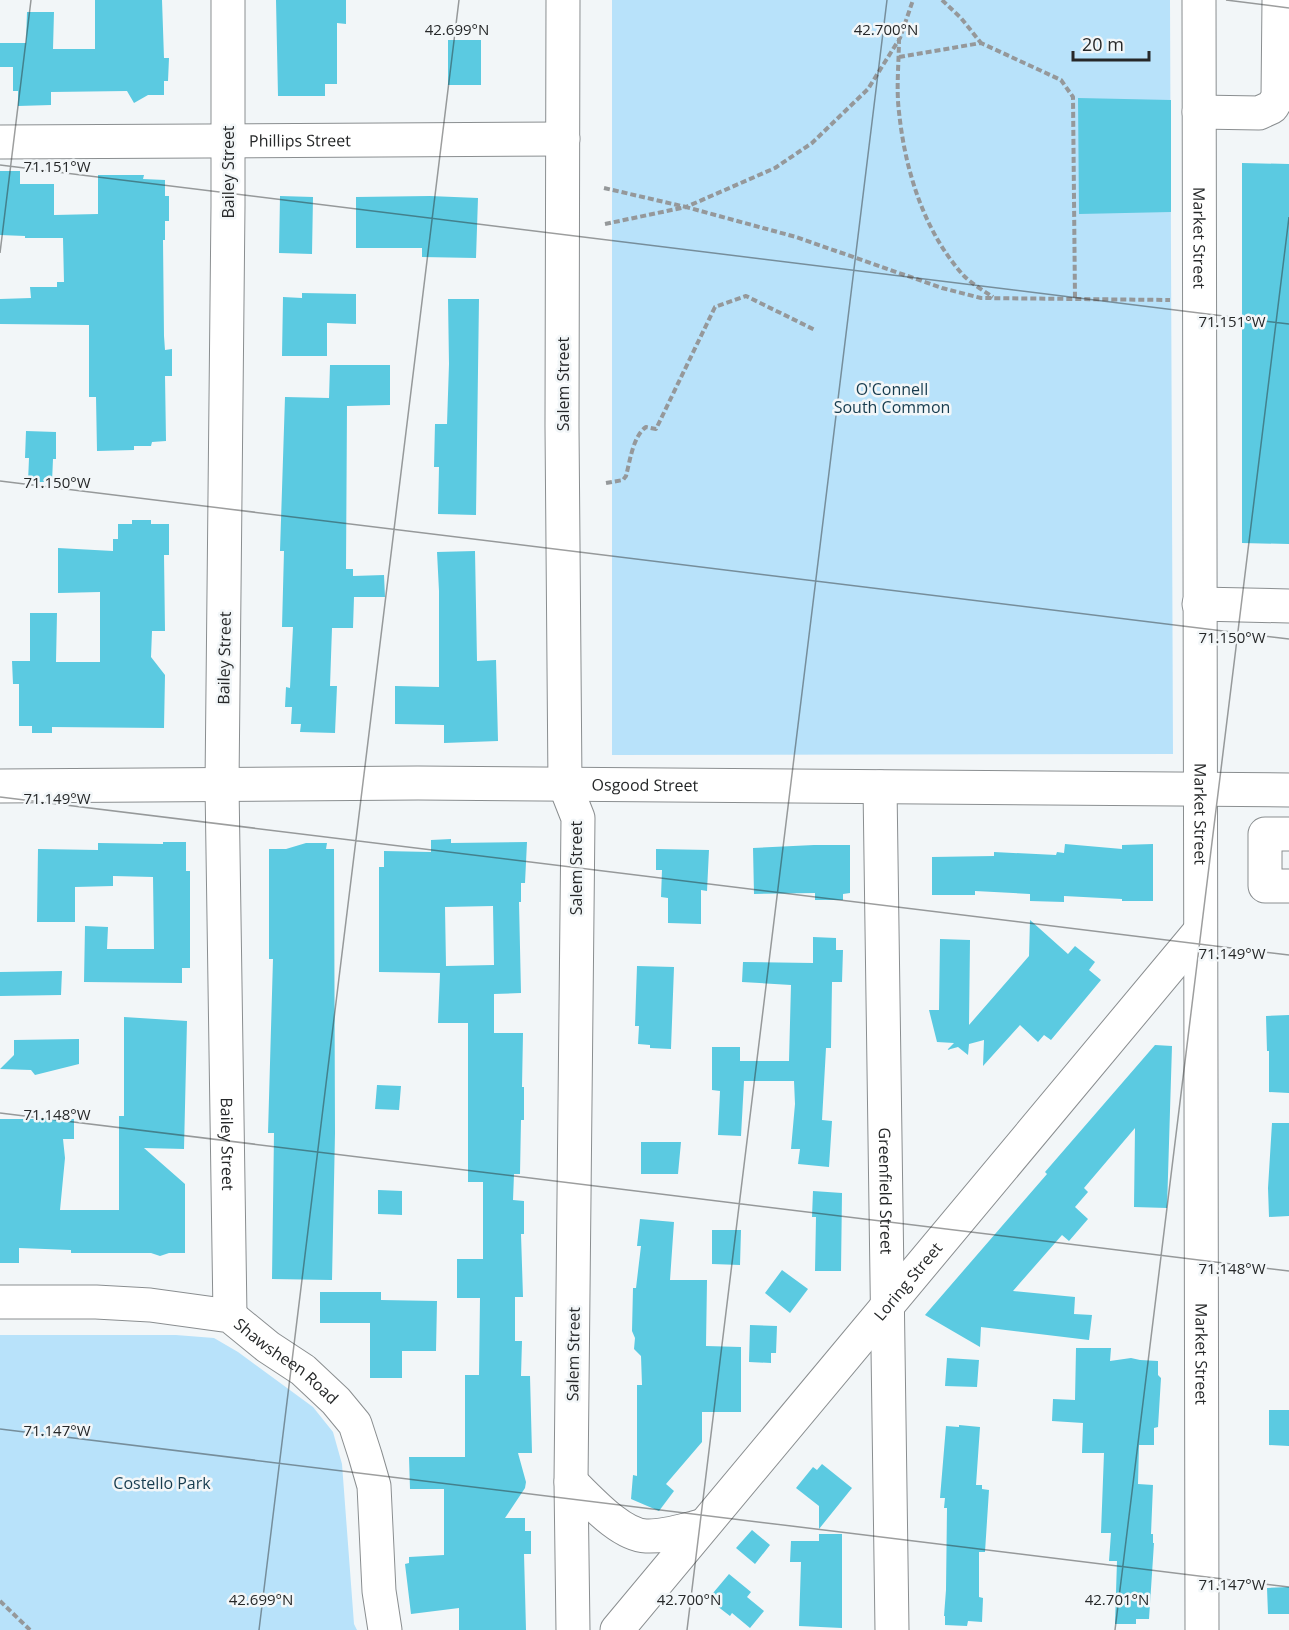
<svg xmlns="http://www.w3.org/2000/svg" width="1289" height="1630" viewBox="0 0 1289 1630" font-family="'Open Sans',sans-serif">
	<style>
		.green { fill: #b8e2fa }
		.building { fill: #5bcae1; fill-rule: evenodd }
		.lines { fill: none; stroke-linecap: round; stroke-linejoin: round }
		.minor-casing { stroke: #8a8e90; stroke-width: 35 }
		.major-casing { stroke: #8a8e90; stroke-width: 35 }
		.path { stroke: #95989a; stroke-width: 4; stroke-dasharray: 6 3; stroke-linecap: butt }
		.minor { stroke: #fff; stroke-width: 33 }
		.major { stroke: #fff; stroke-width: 33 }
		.ticks { fill: none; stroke: #262829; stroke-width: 1.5; stroke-opacity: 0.45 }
		.labels { text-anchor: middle; stroke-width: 5; stroke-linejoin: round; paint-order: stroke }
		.street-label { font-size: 16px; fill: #262829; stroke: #f2f6f8 }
		.park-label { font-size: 16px; fill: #163c4f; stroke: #f2f6f8 }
		.ticks-label { font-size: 15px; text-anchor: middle; fill: #262829; stroke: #f2f6f8; stroke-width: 5; stroke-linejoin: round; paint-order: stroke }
	</style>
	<rect width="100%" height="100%" fill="#f2f6f8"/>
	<path class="green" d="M612 0H1170L1173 754 612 755Z
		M0 1335H176L214 1338 238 1352 313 1407 333 1432 342 1464 354 1624 357 1630H0Z"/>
	<path class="building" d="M95 0H162L164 58H169L168 81H164V95H148L134 103 127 91 51 92V105L18 106V91H13V67H0V43H26L27 12H54L53 49H95Z
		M276 0H346V24L337 23V84H325V96H278Z
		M448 40H481V85H448Z
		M1078 98 1171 100V212L1079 214Z
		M1242 163 1289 164V544L1242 543Z
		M0 171H20V184H54V215L98 214V175H144L143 179 165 180V196H169V221H165V240H163L164 336 165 350 172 349V376H165L166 441 152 442 151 446H134V450L97 451 96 397H89V325L0 324V299L31 298 30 287H57V282H64L63 238H25V236L0 235Z
		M280 196 313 197 312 254 279 253Z
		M430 196 478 198 476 258 422 257V248H356V197Z
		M302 293 356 294V324L327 323V356H282L283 297 302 298Z
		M448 299H479L476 515 438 514 439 467H434L435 424H447L449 364Z
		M330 365H390V405L347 406 346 569H353V576L384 575 385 597H354L353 628H332L330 686H337L335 733 300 732 301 724H291L292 707H285L286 687 290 688 293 627H282L284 551H280L285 397 329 398Z
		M26 431 56 432V459H53L52 482H28L29 458H25Z
		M132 520H151V524H169V555H164L165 631H152L151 657 165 675 164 728 52 727V733H32V726H19V684H13L12 661H30V613H57L56 662H100V592L58 593V548L113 551V539H118V524H132Z
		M475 551 477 661 496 660 498 741 444 743V725L395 724V686L439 687V591L437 552Z
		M451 839V843L527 842 525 883H521V902H519L521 993 494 994V1033H523L522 1087H524V1120H521L520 1174H514L513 1200 524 1201V1234H521L523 1297H515V1341H522L521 1376H530L532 1453H518L526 1482 525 1488 505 1518H525V1531H531V1554H524L526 1630H459V1608L411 1614 405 1564 409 1563V1557L444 1555V1489H410L409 1457H465V1375H479L480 1298H457V1259H483V1182H468V1023H438L440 973 379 972V867H384V851L431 852V840ZM493 906 494 965 446 966 445 907Z
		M163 842H186V871H190V968H182V983L84 982 85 926 108 927 107 949H154L153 877 113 876V886L75 887V922H37L38 849 98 850V843L163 844Z
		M306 843H327L326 849H334L335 1133 332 1280 272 1279 274 1133H268L273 959H269V849H286Z
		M1065 844 1122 849V845L1153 844V901H1122V899L1064 896V902L1030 901V894L975 891V895H932V857L994 856V852L1056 855 1057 852 1064 853Z
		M814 845H850V893L843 894V900H815V893L754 894 753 848Z
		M656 849 709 850 707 891 701 890V924L668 923V898L661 897 662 870H656Z
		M1030 920 1068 954 1075 946 1095 962 1089 970 1101 980 1051 1040 1044 1035 1038 1042 1020 1025 983 1066 984 1040 969 1044 968 1055 958 1047 947 1050 954 1043 937 1042 929 1010H939L940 939 970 940 969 1025 1029 956Z
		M813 937 836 938V950H843L842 982H832L831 1048H826L822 1120 832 1121 829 1167 798 1164 800 1149H791L795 1104 794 1081H744L741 1136 718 1135 720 1091 712 1090V1047H740V1061H789L791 985 742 982 743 962 813 963Z
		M637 966 674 967 671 1049 650 1048V1045L638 1044 639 1026H635Z
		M62 971 61 995 0 996V972Z
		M1289 1015V1093L1269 1092V1051H1267L1266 1016Z
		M124 1017 187 1021 184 1149 144 1148 185 1184V1253H169L160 1256 151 1253H71V1250L19 1248V1263H0V1119H74V1139H63L65 1158 60 1210H119V1116H124Z
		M79 1039V1064L35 1075 31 1070 0 1069 14 1055V1040Z
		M1155 1045 1172 1046 1167 1208 1134 1207 1135 1128 1084 1188 1088 1192 1075 1207 1088 1219 1069 1241 1062 1235 1013 1291 1075 1297 1074 1314 1092 1315 1089 1340 981 1327 980 1347 925 1315 1047 1174 1045 1172Z
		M377 1085 401 1086 399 1110 375 1109Z
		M1272 1123H1289V1216L1269 1217 1268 1188Z
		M641 1142H681L678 1174H641Z
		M378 1190 402 1191V1215L378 1214Z
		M813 1191 842 1193 841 1271H815L816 1217H812Z
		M640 1219 674 1222 670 1280H707L706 1346 741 1347V1412H702V1442L666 1484 674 1491 659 1511 631 1499 633 1475 637 1476V1385H642L641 1356 634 1349 635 1338 632 1331 633 1288H636L641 1246H637Z
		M712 1230H741L740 1265 712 1264Z
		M782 1270 808 1289 790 1313 765 1293Z
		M320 1292H381V1300L437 1301 436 1351H402V1378H370V1323H320Z
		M750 1325 777 1326 776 1353H771V1363L749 1362Z
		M1076 1348H1111L1110 1361 1131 1358 1140 1360 1158 1361V1375L1161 1378 1158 1427 1154 1428V1445H1139L1138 1484 1153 1485 1151 1534H1153V1543H1154L1149 1619H1136V1624H1115L1117 1561H1109L1111 1533H1101L1104 1453H1082L1083 1423 1052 1421 1053 1399 1075 1400Z
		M947 1358 979 1360 977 1387 945 1386Z
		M1269 1410H1289V1446L1269 1445Z
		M959 1425 980 1427 976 1485H982V1489L989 1490 985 1552H979V1597L983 1598 982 1622 968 1621 967 1626 945 1625V1616H944L946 1590 947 1508H944L945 1498H940L946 1426 959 1427Z
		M822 1464 852 1488 819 1529V1506L796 1488 813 1467 817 1470Z
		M752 1530 770 1545 755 1564 736 1548Z
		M819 1534H842V1628L799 1626 801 1562H790L791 1541H819Z
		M729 1574 751 1592 747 1597 764 1611 750 1628 732 1613 730 1616 708 1599Z
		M1289 1587V1614H1268L1267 1588Z"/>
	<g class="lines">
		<g class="minor-casing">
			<g id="minor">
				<path id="s1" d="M228 0V206L222 785 230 1316"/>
				<path id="s2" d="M1199 0 1202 1630"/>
				<path d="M1199 112 1259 113 1272 107 1278 97 1279 0"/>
				<path id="s3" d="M0 142 563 139"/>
				<path d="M1199 604 1289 606"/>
				<path id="s4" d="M0 786 418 783 1289 790"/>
				<path id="s5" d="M880 787 892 1630"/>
				<path d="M1289 834H1265V886H1289"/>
				<path id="s6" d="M0 1302H96L150 1305 230 1316 268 1347 303 1370 336 1401 355 1424 365 1455 374 1486 379 1591 385 1630"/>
				<path d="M571 1482C589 1499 620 1535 646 1536 664 1537 684 1530 701 1526"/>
				<path id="s7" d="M617 1630 1200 931"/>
			</g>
		</g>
		<g class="major-casing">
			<path id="major" d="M563 0 562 426 565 785 578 818 571 1482 573 1630"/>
		</g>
		<path class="path" d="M942 0 961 18 981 43
			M899 38C899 62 896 88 899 112 905 170 924 232 964 276 972 284 984 291 993 297
			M899 57 981 43 1061 80 1073 97 1075 299
			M604 188 686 207 775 168 812 143 868 89 900 38 913 0
			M605 224 686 207 796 237 942 288 981 298 1170 300
			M606 483 623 480 626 476C630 461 633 436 646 427L656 429 715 307 746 296 815 330
			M0 1601 30 1630"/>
		<use href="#minor" class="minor"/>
		<use href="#major" class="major"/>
	</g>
	<path class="ticks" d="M1226 0 1289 8M0 165 1289 324M0 253 31 0M0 481 1289 639M0 797 1289 955M0 1113 1289 1271M0 1429 1289 1587M259 1630 459 0M687 1630 887 0M1115 1630 1289 217"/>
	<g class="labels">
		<g class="street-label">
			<text dy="6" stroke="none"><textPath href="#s3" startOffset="300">Phillips Street</textPath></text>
			<text transform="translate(228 172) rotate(-90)" y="6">Bailey Street</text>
			<text dy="6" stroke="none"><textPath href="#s2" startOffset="238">Market Street</textPath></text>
			<text transform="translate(563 384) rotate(-90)" y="6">Salem Street</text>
			<text transform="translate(224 658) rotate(-89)" y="6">Bailey Street</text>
			<text dy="6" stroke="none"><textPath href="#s4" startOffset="645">Osgood Street</textPath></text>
			<text dy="6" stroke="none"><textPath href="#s2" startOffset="814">Market Street</textPath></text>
			<text transform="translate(576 868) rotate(-90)" y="6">Salem Street</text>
			<text dy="6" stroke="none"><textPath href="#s1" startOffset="1144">Bailey Street</textPath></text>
			<text dy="6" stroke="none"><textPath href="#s5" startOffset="404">Greenfield Street</textPath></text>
			<text dy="6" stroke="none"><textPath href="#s7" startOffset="454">Loring Street</textPath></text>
			<text transform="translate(573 1354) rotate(-89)" y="6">Salem Street</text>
			<text dy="6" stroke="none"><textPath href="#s2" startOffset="1354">Market Street</textPath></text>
			<text dy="6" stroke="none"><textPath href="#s6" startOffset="303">Shawsheen Road</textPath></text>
		</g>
		<g class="park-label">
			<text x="892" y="395">O'Connell<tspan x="892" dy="18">South Common</tspan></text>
			<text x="162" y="1489">Costello Park</text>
		</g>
	</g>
	<g class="ticks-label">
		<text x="457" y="35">42.699°N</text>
		<text x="886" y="35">42.700°N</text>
		<text x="57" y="172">71.151°W</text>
		<text x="1232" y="327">71.151°W</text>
		<text x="57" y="488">71.150°W</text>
		<text x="1232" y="643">71.150°W</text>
		<text x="57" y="804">71.149°W</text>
		<text x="1232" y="959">71.149°W</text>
		<text x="57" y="1120">71.148°W</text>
		<text x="1232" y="1274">71.148°W</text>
		<text x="57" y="1436">71.147°W</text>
		<text x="1232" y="1590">71.147°W</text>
		<text x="261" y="1605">42.699°N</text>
		<text x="689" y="1605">42.700°N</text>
		<text x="1117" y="1605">42.701°N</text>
	</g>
	<path d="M1073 51v9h76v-9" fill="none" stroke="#262829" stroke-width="3"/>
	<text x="1082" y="51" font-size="18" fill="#262829" stroke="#f2f6f8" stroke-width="4.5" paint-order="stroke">20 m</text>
</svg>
